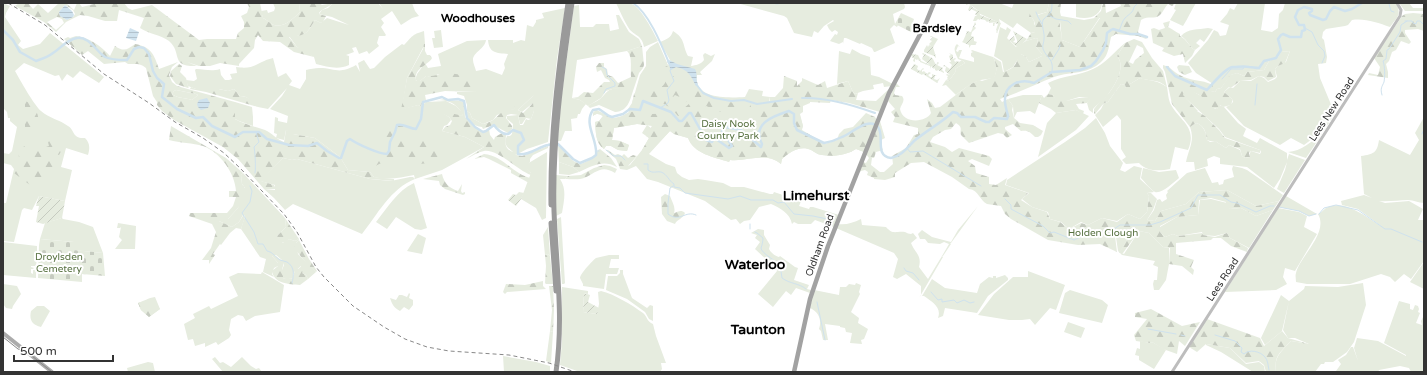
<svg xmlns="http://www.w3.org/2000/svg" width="1427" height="375" viewBox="0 0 1427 375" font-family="'Varela Round',sans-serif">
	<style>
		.green { fill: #e6ecdf }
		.forest { fill: url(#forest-firs); fill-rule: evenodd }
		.cemetery { fill: url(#cemetery-stones) }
		.garden { fill: url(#garden-furrows) }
		.water { fill: url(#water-rules) }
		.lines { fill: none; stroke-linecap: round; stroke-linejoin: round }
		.stream { stroke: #cfe2ee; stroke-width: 1 }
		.canal { stroke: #cfe2ee; stroke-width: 2 }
		.river { stroke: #cfe2ee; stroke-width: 2.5 }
		.secondary { stroke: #bdbdbd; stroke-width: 3 }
		.primary { stroke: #ababab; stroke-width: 4 }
		.trunk { stroke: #a2a2a2; stroke-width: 4.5 }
		.motorway { stroke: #9a9a9a; stroke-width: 5 }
		.tram { stroke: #888; stroke-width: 1 }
		.rail { stroke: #888; stroke-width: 1; stroke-dasharray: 4 3; stroke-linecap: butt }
		.labels { text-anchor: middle; stroke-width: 4; stroke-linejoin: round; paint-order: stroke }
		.street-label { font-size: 10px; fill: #333; stroke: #fff }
		.park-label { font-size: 10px; fill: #56703f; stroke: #fff }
		.quarter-label { font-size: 12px; font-weight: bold; fill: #000; stroke: #fff }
		.district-label { font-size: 14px; font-weight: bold; fill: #000; stroke: #fff }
	</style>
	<defs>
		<pattern id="forest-firs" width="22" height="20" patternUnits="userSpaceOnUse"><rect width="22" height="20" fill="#e6ecdf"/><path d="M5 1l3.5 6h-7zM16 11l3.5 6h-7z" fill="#c6cbc0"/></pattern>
		<pattern id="cemetery-stones" width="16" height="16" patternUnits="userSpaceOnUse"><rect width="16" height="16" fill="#e6ecdf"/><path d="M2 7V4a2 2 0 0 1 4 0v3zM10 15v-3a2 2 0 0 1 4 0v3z" fill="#c6cbc0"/></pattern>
		<pattern id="garden-furrows" width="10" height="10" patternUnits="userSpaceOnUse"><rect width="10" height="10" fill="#e6ecdf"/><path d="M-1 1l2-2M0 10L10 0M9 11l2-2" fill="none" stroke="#c6cbc0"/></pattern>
		<pattern id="water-rules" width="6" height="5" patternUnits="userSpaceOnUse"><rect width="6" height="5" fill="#cfe2ee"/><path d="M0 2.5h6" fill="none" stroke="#b2c2cd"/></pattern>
	</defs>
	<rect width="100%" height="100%" fill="#fff"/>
	<path class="green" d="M3 3 10 6 6 13 5 17 21 41 18 45 23 49 40 44 50 33 104 77 99 83 80 71 73 78 67 74 62 81 59 75 55 76 24 63 15 71C20 80 34 105 41 111 49 118 60 120 68 126 75 130 72 139 85 138 90 143 90 148 88 155L66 148 61 167 72 170 65 201 39 196 32 210 24 208 22 210 14 242 3 241V203H6L14 169 11 165 3 163V153L9 154 12 151 17 127 10 121V118H8L7 112 3 108Z
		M273 3H299L300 12C294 18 284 28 274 25 271 24 267 20 263 18L261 11 267 10 268 13 274 11 275 8Z
		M333 3H378L383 9 379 3H412L415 11 419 16 412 18 401 25 392 11 381 19 384 23 381 27 386 35 385 36H379L377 43 379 46 369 54 367 51 359 54 356 47 352 48 354 52 346 55 349 56V65C339 70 327 67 316 64L314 57 297 47 289 36C306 35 306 35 315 20L321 23 327 18 349 25 332 17 319 14 322 10 328 8Z
		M616 3C621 3 627 2 632 4 641 8 653 31 658 41L644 47C642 34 633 36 628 27 623 19 620 11 616 3Z
		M737 3H904L905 7 904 9 893 14 895 24 898 25 897 27 894 25 890 29 895 43 875 52H874L872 48 861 43 860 44 846 38H844L843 44V42L839 44 830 41 835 34 837 35 838 32 835 30 832 32 829 29 827 25 834 21 833 20 824 26 818 33 814 31 812 37 794 33 787 18 784 16Z
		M966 3H979L980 4V3H999L1012 8 1014 3H1049L1047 12 1029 17 1032 18 1034 21 1035 32 1031 33 1017 23 1013 28 999 19 1000 23 978 13 979 11 969 4 966 5Z
		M1076 3H1102C1101 17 1088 20 1076 17Z
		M1176 3H1196C1191 11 1188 18 1183 26L1170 20 1176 10 1174 9Z
		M1238 3H1265L1261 30 1272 32 1278 28 1279 14 1283 10 1285 3H1396C1402 15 1397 17 1390 27 1378 23 1365 18 1352 20L1348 25 1345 26 1326 29 1323 32 1322 38 1324 40 1327 57 1326 63 1318 64 1320 78 1335 114 1323 132 1320 131 1312 139 1304 145 1291 138 1280 145 1244 126 1226 107 1230 105 1233 102 1232 99 1224 92 1230 87 1233 88 1240 81H1251L1259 76 1264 78 1268 82 1275 79 1277 77 1275 69 1278 66 1286 62 1290 51 1281 52 1278 57 1269 61 1264 70 1247 72 1244 76 1237 73 1231 75 1221 88 1217 89 1215 92 1210 91 1213 84 1196 73 1188 63 1208 40 1214 30 1218 32 1220 36 1226 35 1229 25 1220 22 1227 14 1230 8 1234 10Z
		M1399 3H1409L1413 8H1424V11H1405Z
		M579 5 580 27H593L596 24H609L610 31 619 29 616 15H619L629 32 639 39 642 46 627 51 577 60 572 98 580 100 586 104 582 109 580 114H578L577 118 571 119 572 131H565L561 141H558L561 101 574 6Z
		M565 8 557 59 548 142 527 149 516 155C510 148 502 147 507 136H510L512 134 513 124 507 119V116L518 115 520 125H523L526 119 528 120 531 119 534 111 532 108 533 103 522 112 518 110 534 95 514 109 497 115 493 120 483 124 472 118 470 113 467 111V105L464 96 457 94V92H476L438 74 434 77 426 76 419 82 415 80 417 74 425 63 428 68 441 66 438 54 467 41 486 40C485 49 473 52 473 60 473 63 475 67 476 71L486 69 502 75 505 68 504 64 508 54C496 53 489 53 488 40H513V43L521 40 525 41 527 25 533 27 536 22V20L544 18 542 13Z
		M1100 17 1080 47 1062 40 1060 21 1067 20H1084Z
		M1000 27 1006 30 1007 27 1011 30 1007 38 1016 47 1026 41 1036 38 1038 39 1036 47 1042 54V56L1029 62 1026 57 1021 54 1013 67 1004 72 1002 61 994 56Z
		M1208 28 1213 29 1204 42 1200 39 1196 43 1200 46 1195 50C1189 47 1188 40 1181 36 1188 28 1198 30 1208 28Z
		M441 30 443 47 434 48 432 38H435L434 31Z
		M424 31 425 44 407 78 402 109 418 105 421 106 426 102 446 101 456 106 462 112 463 116 444 114 449 117 451 120 447 125 444 126 442 131 465 137 484 147 442 170 415 179 414 175C400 178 388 180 374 177L370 172 348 170 340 157 315 138 293 134 286 130 284 140 276 138 277 134 274 133 275 117 278 118V121L287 123 288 116 270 109 282 96 287 88 268 109C265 108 261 108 258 107 251 104 251 96 240 96L234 89 228 91 219 89H196L188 86 186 80 194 81 197 79 195 70 196 69C206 69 210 72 220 69L221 75 225 80H229L232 79 230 74 237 73 236 67C256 70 256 62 273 58L278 77 286 73 292 81 289 85 300 89 306 79V70C310 69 315 68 319 68 336 68 338 75 356 65L360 72 358 63 364 60 370 69 374 68 385 57 402 44 404 45C413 36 411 35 424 31Z
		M673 31C686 39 682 45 688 56L693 57 691 66C696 65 700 65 704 60L703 55 705 53 711 56 715 54 712 61 700 72 702 75H697C693 100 730 98 745 97L749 89 763 91 762 96 770 97 769 101 798 109 803 126 800 133 825 144 831 143 875 126 864 152 856 149C847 155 834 157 822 155 818 155 815 152 811 150 800 145 790 152 782 159L781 164C765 151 748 162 730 160L729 162C714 157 694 154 688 138L674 134 670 131 649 154 666 164 675 167 677 173 682 177 689 180 698 179 705 180 723 183 731 187H744L770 194H773L774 192 795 199 801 193 808 195 818 191 820 195 818 200 810 197 808 199 803 197 799 206 809 209 810 207H813L839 215 834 227 815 220 811 224H798L794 222 792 224C790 213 780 208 771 204L759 207 750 220 744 221 740 224 736 219 731 220 705 201 658 182 647 179 636 166 627 170 620 169 619 166H627L630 165 642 150 649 138 642 133 647 125 651 128 652 126 651 125 637 124 614 128 612 140 620 141 629 145 627 151 618 150 611 146H606L604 149C595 143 596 131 595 122L599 121 603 116C599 114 597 113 593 116V113L596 110 614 118 623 116 629 112 628 109 632 103 640 75 646 66V52L650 47 658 42 668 65 671 62 660 42C667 39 671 38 673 31Z
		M1125 43 1117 56C1126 66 1116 84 1109 93 1105 100 1098 103 1093 109V113L1089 110 1087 103 1091 97H1079L1063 102 1056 101 1053 95 1048 94 1051 88 1048 83C1063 75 1079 76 1093 69 1105 64 1115 51 1125 43Z
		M957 44 960 47 958 46 956 51 958 52 959 50H962L959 58 974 62V58L971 56V53L973 52 971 51 972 50 993 57C996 63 998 71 994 78 989 79 983 79 978 81 971 83 962 90 956 95L946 85 942 86 946 80 949 81 956 71 955 69 965 63 963 61 958 59C956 54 952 49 957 44Z
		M852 49 861 54 870 57 871 75 879 77 893 84 892 86 884 87 883 83 873 85 874 89 863 91 855 94 853 92 848 81 837 84 839 51 850 54Z
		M1140 78C1150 81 1157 80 1167 87 1168 92 1168 98 1170 103 1179 121 1198 126 1188 150L1175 147 1170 169C1160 171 1147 172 1139 163L1126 164 1122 160 1126 157 1121 149V120L1117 115 1103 127 1095 115 1101 109 1104 103 1108 102 1121 84 1125 85 1126 88H1130V84Z
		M620 88H634C630 99 629 111 615 112L599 105 590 108 588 106C592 103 596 102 600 99 609 91 606 89 620 88Z
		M176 90 196 94 198 95 192 100C186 98 176 98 172 94L174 91Z
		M1184 91H1192L1205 98 1215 109H1217L1219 105 1224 107 1238 123 1246 129 1243 136 1257 143 1260 138 1287 153V160L1289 154 1305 160 1284 193 1277 189 1285 170 1287 162 1280 179 1274 188 1247 167 1220 164V158L1214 156 1207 159 1208 166 1195 170 1194 162H1186C1189 148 1195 141 1190 127L1196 123C1204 125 1206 133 1207 140L1210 142 1215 141 1226 148 1229 145 1240 150 1242 156 1245 158 1250 157V153L1251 151 1260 154 1261 152 1260 150 1225 137 1219 129 1182 95Z
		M1023 95H1042L1035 114 1030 111 1017 112 1014 118 1013 106 1008 99Z
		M235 102 252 107 253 117V126L239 121 235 119Z
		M1076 110 1089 116 1076 130 1038 157 1047 123 1056 113Z
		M1424 117V203C1418 203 1414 200 1408 200 1399 200 1388 202 1379 201L1385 203 1409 201 1423 209 1418 220H1424V261L1411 279 1404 274 1395 282 1390 277 1381 274 1350 284H1307L1296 282C1296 279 1295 276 1296 273 1300 256 1329 233 1318 214 1321 213 1323 210 1326 208 1344 198 1366 217 1381 226L1358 209 1342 205 1341 201 1364 195 1372 198 1364 194 1361 156C1374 154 1377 153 1379 140L1410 155 1419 140 1415 133Z
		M1096 118 1105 133 1110 146 1123 163 1120 170 1125 172 1134 166 1142 168 1140 179 1154 192 1147 193 1149 196 1147 212 1140 219 1128 214 1117 221 1102 218 1088 225 1081 222 1069 229 1061 222 1050 219 1048 212 1032 207 1022 199 1029 193 1006 185 1007 180 1065 142 1085 128Z
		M1321 133 1322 134 1306 158 1288 152C1301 151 1312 142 1321 133Z
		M547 152 546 218 542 220 536 208 521 199 531 173 525 167 527 164Z
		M283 158 292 160 297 159 370 179 391 181 410 177H413L415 179C391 188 377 215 362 234L293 204 285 210 274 198 264 189 275 190V185L260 181Z
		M559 162 573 167 579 172 569 175 559 174Z
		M1233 166 1242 168 1247 170 1283 195 1279 201 1256 206 1227 190 1199 192 1186 204 1161 211 1155 221 1147 220 1154 210 1157 200 1160 199 1162 202 1167 199 1166 195 1168 192 1167 191 1187 173 1205 168 1212 183 1218 182 1219 185 1223 184 1224 180 1234 177 1232 169Z
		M1143 168 1159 172 1176 170 1179 178C1174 182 1162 194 1155 192 1150 189 1145 182 1141 178Z
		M243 173 285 218 286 227 277 236 283 243 289 239 295 241 299 239V240L296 243 298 254 316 272 308 279 306 275 302 273 301 266 293 273V278L290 279 289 278 282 279V270L284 265 282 260 276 255 272 256 278 263V266L274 268 272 274 274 277 263 272 266 259 260 257 241 229 245 216 243 215 239 222 232 227 219 221V219H228L238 208 245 188 242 184 241 175Z
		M556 175 568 176 565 179H560C567 189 564 201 562 213L556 216Z
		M414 183 427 228 421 230 415 229 396 217 387 229 376 222C388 207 397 191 414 183Z
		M1286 196 1317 214 1309 216 1299 211 1278 207Z
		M1211 199 1227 203 1230 209 1241 208 1256 216 1273 210 1249 248 1230 238 1227 233 1215 236 1203 235 1202 232 1178 236 1173 234 1165 237 1160 232V227L1177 217 1198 215 1200 200Z
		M978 206 951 243H950L951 244 943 256H942L949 244 944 242 940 244 928 243 925 239H920L918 234 922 230 932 237 951 242 958 230Z
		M1278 208 1299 212 1307 216 1304 227 1317 234 1295 271 1285 268 1283 277 1287 284 1276 290 1225 292Z
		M561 217 565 283 564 284H562L557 219Z
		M62 218 63 219 79 222 93 227 103 253 73 250 74 242 40 239 45 223Z
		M861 219 862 225 886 227C893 235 895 231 905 232 907 233 909 234 911 234L913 233 917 238 911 243C915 253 922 255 919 267L928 279 942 256 943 257 919 298 921 295V286L906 274 897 279 893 277 898 259 894 253 836 228 838 224C846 225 853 223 861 219Z
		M118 223 136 226 135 249H115L122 240 119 237 121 227 120 228H117Z
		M548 227 550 256 548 254 545 255 543 235Z
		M758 229 764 230V235L770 245 769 249C771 253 775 256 779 257L780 256 795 267 798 268 794 280 809 285 807 289 811 290 810 293 796 288 791 295 786 291 773 307 758 294 777 271 775 265 770 263 755 249 760 242 755 238 757 235 751 233Z
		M1126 229H1133L1120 252 1124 254 1139 231 1149 233 1163 247 1169 248V264L1166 280 1159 290H1154L1153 284 1154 280H1157L1158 267 1153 265 1155 261 1122 255 1118 251 1116 237Z
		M418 234 426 238 422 254 407 251Z
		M3 242 37 246V257L35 258H37L36 266H31V267L34 268 33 269H31V273L33 274V270H35V268H36V278L3 275Z
		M609 255H619V259H611L609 268H619L617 274H606L604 289 583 286V284L580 278C580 274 593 260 596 258 600 257 605 256 609 255Z
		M1424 262V289L1410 282Z
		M620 270H623V274L632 298 647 308 650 305 653 306V321L649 319 645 312 627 299 606 290 608 276H617L620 273Z
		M1028 271 1065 285 1056 310 1050 308 1035 325 1030 319 1022 320H1009L978 315 994 294 1013 277H1028Z
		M262 272 284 285 280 312 255 316 246 321 243 316 238 315 231 319 229 330 231 335 229 338 218 345 216 342 205 347V343L195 346 193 339 188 340 184 324 195 318 193 314 209 306 211 309 238 296 229 277 238 273 261 274Z
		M1005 275 1008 278V280L988 296 977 313 945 308 943 316 938 318C942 307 932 302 924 296H922L932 279 945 288 977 293 980 284 989 277 993 278V276H996V278Z
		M856 283 861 285 859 292 860 294 851 312 859 318 858 323 868 329 864 339 861 340 862 344 850 343 852 333 846 332 845 328 840 327V326L825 324 828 340H823L821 331 819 329C822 320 819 312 810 308L814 290 839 295 840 287H846L849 284 855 285Z
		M1363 283 1366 305 1354 342 1347 352 1333 362H1325L1324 364H1321L1315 372H1276C1274 356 1280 353 1291 341L1309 344 1295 338H1288L1283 330 1289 301 1304 289 1305 286 1338 287Z
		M3 284 17 286 21 294 13 306 12 309 6 308 3 304Z
		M562 287 588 291V294L584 293 583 312 597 314 599 304 598 292 601 291C614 294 632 305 643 313 647 316 647 322 653 324L656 336 666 363H661L662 369 660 372H580L560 365 562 342Z
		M1070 290 1102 300 1108 305 1102 323 1059 313 1065 293Z
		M409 293 410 294 409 298 413 300V305L409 310 404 307 400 311C394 308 392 304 390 298L396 300 399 295H402L407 297Z
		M1281 295 1289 301 1282 331 1265 345 1261 338Z
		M155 297 160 309 149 317 141 310 138 303C144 301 148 298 155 297Z
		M1399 301 1410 304V309L1413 310 1415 305 1418 306 1419 309 1418 312 1420 313 1416 323 1422 325 1421 321 1424 315V372H1411L1409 368 1400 366 1379 370 1378 372H1338L1336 371 1341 364 1338 360 1346 355 1351 347H1353L1358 361 1354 348 1357 338 1378 341 1406 356V355L1384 343Z
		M37 306H44L50 311 41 327C32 325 29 320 31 311Z
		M1068 322 1085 328 1081 338 1064 332Z
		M550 331 553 332 551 363 546 361Z
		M1140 341 1150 343 1152 342 1166 350 1154 369 1139 360V356L1135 355 1137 348 1140 349Z
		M1206 344 1230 348 1246 364 1259 362 1264 366 1265 372H1253L1221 352 1206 345Z
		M503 356 536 362 550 366V372H504Z
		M215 357 220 363 223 362 231 367 242 357 251 366 256 369 259 368 262 372H223L212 359Z
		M148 362 153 363 155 372H128L127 368Z"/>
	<path class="forest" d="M19 3H28L33 9 38 4 48 13 59 3H66L74 10 77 3H79L82 7 98 3H124L128 8 132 10 152 5 199 40 207 39H236L238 33 244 28V22L241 16 247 13 249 7 247 3H260L263 18C267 20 271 24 274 25 284 28 294 18 300 12L299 3H319L322 5 333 3C328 8 323 8 319 13V14L326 16 323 22 321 23 315 20C306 35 306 35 289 37L297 47 303 49 314 57 294 52 280 42 263 41 258 35 255 40 254 48 239 64V66L220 63 210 66H199L187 62 197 66C169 67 183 53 169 41 161 35 149 34 140 28L144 18 119 10 117 21H105L88 16 80 15 66 22 56 32 44 22 15 6ZM65 5 73 10 75 14 73 17 67 20 60 16 59 12ZM57 17 62 19 64 23 56 30 47 22Z
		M1049 3H1061L1060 12 1061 16 1084 20H1067L1060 21C1059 27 1062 33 1062 40L1080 47 1100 18H1094L1101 11 1103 3H1105L1106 13 1121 6 1120 3H1176L1172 6 1168 4C1165 7 1163 12 1160 15 1154 20 1149 15 1141 20L1138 32 1140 35 1148 37 1146 39 1138 36 1116 34 1111 37C1108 51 1108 58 1096 66 1084 74 1067 72 1054 77 1036 84 1018 93 1000 99L1002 102 1008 99 1013 106 1012 110 1014 118 1020 123 1033 125 1043 131 1041 135 1038 137H1035C1030 132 1028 130 1021 131L1013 124 1005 127V129L1012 135 1007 138 1003 134 998 133 969 143 961 135C959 130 964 128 956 123L951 129 945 130 933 137 930 142 945 147 952 152 959 148 989 156 992 159 989 166 972 159 968 161 975 166 976 173 989 177V184L996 185 1007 178 1005 185 1028 193 1021 200 1032 207 1047 212 1050 219 1060 222 1069 229 1081 223 1088 225 1102 218 1117 222 1128 214 1140 219 1147 212 1149 196 1147 193H1151L1157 199 1153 210 1147 220 1155 221 1161 211 1186 204 1199 192 1227 190 1256 206 1279 201 1273 210 1256 216 1241 208 1230 209 1225 206 1226 202 1211 198 1199 200 1198 215 1177 217 1160 226V232L1165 237 1173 234 1178 236 1202 233 1203 235 1215 237 1227 233 1230 238 1248 248 1247 252 1231 246 1221 238H1213L1211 240 1176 243V254L1194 260 1191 267 1194 270 1193 275 1182 266 1169 264 1170 248 1163 247 1149 233 1139 231 1123 253H1119L1133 229H1126L1115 236 1117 252 1100 244 1078 245 1048 240 1011 219 1005 214 1001 206C997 205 991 205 987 204 979 200 979 190 969 189L952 177 924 162 911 163 895 173V177L885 180 874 179V178L867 175 868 172 865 170 861 171 859 173 863 162 866 163 869 158 866 154 880 121 885 138 881 140V145L883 150 876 152 874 158H872L871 165 880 172H884L893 164 892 156 906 148 914 135 918 134V128L893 122 895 117 891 112 895 109 888 101 896 83 900 87H896L894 93 895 95 902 96C906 101 901 104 900 109 903 125 927 122 931 113L927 99 932 103 935 108 940 107 969 85 979 80 982 81 994 77C998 71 996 63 993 57L1001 62 1003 72C1016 68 1018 63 1018 50H1019L1021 54 1026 57 1029 62 1042 56V54L1036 47 1038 39 1036 38 1026 41 1031 33 1035 32 1033 27 1035 24C1034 20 1033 18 1029 17L1030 13 1036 10 1038 15 1047 12Z
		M1413 13 1424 14V31L1418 29 1405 30V33L1411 42 1409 44 1401 41 1396 50 1392 52 1389 61 1386 64 1388 72V78L1368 75 1369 73 1378 75 1380 67 1374 58 1402 16 1405 14Z
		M1170 21 1168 27C1173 29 1175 32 1180 34V36C1188 40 1189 47 1195 50L1192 56 1185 63 1183 54 1174 56 1162 51 1164 48 1153 43 1151 29 1154 28 1159 30 1165 28 1163 23Z
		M76 36C90 38 101 46 110 56L115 46C124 52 127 50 135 44 151 47 154 54 159 69L178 62 172 67 169 75 172 82 177 86 235 102V119C244 124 256 127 265 130 272 133 276 139 284 142L286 130 293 131V134L315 138 340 157 348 170 370 172 374 177 394 179V181L370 179 297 159 292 160 283 158 261 181 274 185 276 189H264L238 159 223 147 174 120 162 111 157 105V102L153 96 146 68C141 63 135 64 128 64L125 62 104 64 88 51 82 55 64 39 68 37 70 38ZM176 90 196 94 198 95 192 100C186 98 176 98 172 94L174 91Z
		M1134 39 1142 42 1152 58 1163 71 1167 87C1157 78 1150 82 1140 78L1130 84V88H1126L1125 85 1121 84 1108 102 1104 103 1095 114 1094 113V109C1098 103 1104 99 1109 93 1116 84 1126 66 1117 56L1125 43ZM1137 45 1143 48 1144 53 1135 60 1133 64 1129 62Z
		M424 44H425V51L427 55H430L432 58C429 65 413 68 416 81H420L426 76C434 77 440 73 448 73 456 73 465 77 473 79L476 92 445 91 425 95 426 100 423 101 421 106 418 105 401 110 407 78 423 49Z
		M642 46 644 65 643 68 639 73 634 88 612 89 606 91 601 98 588 106 580 100 572 98 578 97 584 92 593 93 604 82H610L609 80 605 78 601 70 597 72 596 67 599 63H604V67L607 69 608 75 613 77 618 83 631 77C630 67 633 57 627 51Z
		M1290 51 1285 63 1278 66 1275 69 1276 77 1268 81 1264 77 1259 76 1251 80 1240 81 1232 87H1229L1224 92 1232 99V102L1231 105 1223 107 1220 105 1217 109 1213 108C1205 98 1200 93 1186 91H1184L1183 95 1198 111H1197L1205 116 1219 130 1225 138 1260 150V153L1251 151 1249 153 1250 157 1245 158 1242 156 1240 149 1229 145 1226 148 1215 141H1210L1207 140C1206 132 1204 125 1196 123L1190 127 1172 104 1165 72 1163 68V65L1166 66H1168C1174 72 1181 77 1190 79 1198 81 1205 81 1213 85L1211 91 1215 92 1217 89 1221 88 1230 75 1237 73 1244 76 1247 72 1264 70 1269 61 1278 57 1281 52Z
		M179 64 182 66 180 72 186 78 188 86 189 87 188 88 176 84 170 76 171 71Z
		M1179 65 1189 66 1192 72 1185 75 1179 72 1177 67Z
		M667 66 680 87 687 101 684 104 682 98 675 95 672 98 670 105 676 107 682 101 681 106 683 109 690 103 696 94 693 92 697 88 715 101 750 104 751 107 730 112H720L704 105 718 119 708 121 704 124 705 133 709 137 722 141C721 133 718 127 723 120L733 117 746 118 747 111 755 107 769 106 770 97H775L783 88 784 76 797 81V86L802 81V78L818 85 825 81 827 88 848 81 853 92 855 94 858 93 856 100 876 101 889 89 880 112 849 103 831 100 830 103 810 102V103L803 106V112L800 114 803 126 802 130 817 139V140L825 144 837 140 839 134 844 129 853 127 866 113 875 117 877 120 870 136H866L863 142 867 144 864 152 856 149C847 155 834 157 822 155 818 155 815 152 811 150 800 145 790 152 782 159L781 164C765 151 748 162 730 160L729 162C714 157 694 154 688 138L674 134 670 131 648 154 642 150 649 138 646 136 652 126 637 124 614 128 612 140 620 141 629 145 627 151 618 150 611 146H606L604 149C595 143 596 131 595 122L599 121 603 116C599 114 597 113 593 116V113L596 110C602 112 607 118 613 118 620 119 625 113 631 112 636 111 641 113 646 114 658 114 671 111 678 122 683 123 685 121 687 117L685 116H678C671 106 658 99 645 99 641 99 636 102 632 103L634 94 638 90 639 93 641 94 644 92 646 89C649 89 654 90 657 89 667 86 669 75 665 67Z
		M191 87 196 89 204 87 214 88 228 91 234 89 240 96C249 96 252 101 258 107L206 92 190 89Z
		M535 94 518 110 523 113 533 103 534 111 531 119 526 118 522 124H520L518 115 511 114 507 115 506 118 512 126V129L508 133 493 125 483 129 482 127C473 126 467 121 467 111L470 113 472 118 483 124C486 123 490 122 493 120 501 114 502 109 514 109L515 105Z
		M1048 94 1053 95 1057 101C1069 102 1079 96 1092 97L1087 103 1076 104 1079 109 1084 111 1083 114 1076 110 1056 113 1051 109 1039 103 1042 95 1044 98Z
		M445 99C451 102 457 99 464 102L465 117 474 127 483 132 489 129 490 135 494 140 495 137 502 133 506 134C506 142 503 148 513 152L514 151 516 155 522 156 548 146V148L533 155 530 159V162L526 167 531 173V175C517 170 498 149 484 151 478 152 472 156 466 159L484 147 465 137 442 131 445 127 450 125 452 121 449 117 443 114 446 112 463 116C461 109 453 102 446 101 440 99 432 101 426 102Z
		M26 101C38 107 45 126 30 133L25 131V103Z
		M394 124 395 126C394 133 390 139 389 146L388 142 384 141 382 135 386 133Z
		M401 125H403L404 130C402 133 399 135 400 138 401 146 414 140 420 140 425 140 427 143 432 141L433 145 437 146 438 148 443 151 439 159 430 163 419 164 412 170 404 172 405 170 411 164C407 155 396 162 389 164 387 164 384 163 382 163 378 164 375 167 370 168L369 165 370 162 375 159 379 154 385 155 389 153 391 142 397 131 398 126Z
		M171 126 226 158 243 173 241 175 242 184 247 191 248 194 238 208 228 219H220L219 221 232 227 239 222 244 214V220L241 229 236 228 230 233 221 245 220 244 213 254 215 255 209 264V260H202L211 248 216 232 212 224 189 216 190 213H227L233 206 236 197H229V191H236C235 173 220 152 203 146 193 143 180 143 169 140Z
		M50 139 64 146 59 155 54 153 51 154 50 159 54 164 52 169 44 176 43 175 40 188 30 185 14 173 19 158 18 147 24 146 27 149 29 153 28 150H37L49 146 48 142Z
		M558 146C567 151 569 161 580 164 587 162 595 158 598 150L600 149 611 158 617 167C603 159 592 166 579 172L573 167 559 162Z
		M606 150H608L615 155 618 154 622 156 624 154 628 158 633 155 637 156 628 166H619L616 159Z
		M484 154C502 155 513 174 530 178L529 183 511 173V170L489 159 484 157 474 159Z
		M604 165 610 166 617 169 615 173C601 164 596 173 584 178 580 180 570 179 565 179L568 176 581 175 594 168Z
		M442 174C444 183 449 188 458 191L462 184 461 191 462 193 465 192V194L463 195 445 189 440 185 439 181 423 179Z
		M665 194 670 196C672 202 676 207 674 213 678 212 681 209 685 213 683 219 677 219 675 224L667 221 662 214 661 197Z
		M285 218 299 239 295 241 289 239 285 243 281 242 277 236 286 227Z
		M299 240 309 259 317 271 316 272 307 264 294 248 296 243Z
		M273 254 284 262 282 270 283 273V279L286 278 288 276H289L290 279 293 278 295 269H298L303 265 306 267 302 273 306 275 308 279 300 285C289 284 274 284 272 271L278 266V263L272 256Z
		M548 254 550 256 553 284H546L545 283 546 266 545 255Z
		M543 281V286L546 289 507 292 505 294 503 292 506 284 525 285Z
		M549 286H553L554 310H552H554L553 332 550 331 552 310Z
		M140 302 143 308 146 310 158 307 160 309 149 317 141 310 138 303Z
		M1151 309 1182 326 1200 322 1185 346 1179 341 1177 354 1163 349 1152 342 1150 343 1136 341 1134 335 1147 319 1135 317V313Z
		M1207 319 1260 338 1264 346 1282 331 1288 338 1309 344 1291 341C1280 353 1274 355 1276 372H1266L1264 365 1259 361 1246 363 1230 348 1206 344 1197 352 1189 347Z"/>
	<path class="cemetery" d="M901 13 914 19C912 24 913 28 911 32L895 24Z
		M40 239 74 242V250L103 253 105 276 82 274V282L38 278 39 245Z"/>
	<path class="garden" d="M970 5 972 6V7L979 11 980 15 1001 23 997 33 996 32 997 31 996 30 997 27H998H997L998 24 995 23 994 26H993V23L997 22 989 23V21L987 22 985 20 980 19V20L978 19 976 21H973L975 16H977L975 14 977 12 971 9 970 11 968 10Z
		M975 22 976 24 974 26 976 28 972 32 971 36 974 37V41L977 42 975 45H971L969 48V45L962 42 963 41 967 32 966 31 971 32Z
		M1013 31 1027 39 1022 44 1017 47 1009 40 1014 36 1015 40 1013 42 1017 43V40Z
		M931 36 938 39 933 47 936 57V58L934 56 924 52V50L927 45 928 47 929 45 931 46 929 44 932 41 930 40 933 37H930Z
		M923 53 930 57 929 59 931 57 933 59 936 65 938 62 939 63 937 65 943 68 942 70 944 72V73L938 70 937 71 935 70V68L934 69 931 66 930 69 932 71 930 69V66L920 62V60L919 61 918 59 917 60 915 59V62L913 61 914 58H912L913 57 911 56 912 54 918 55 921 61 930 65 922 59 924 55 922 54Z
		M949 53 953 55V59L955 58 956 59 954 60 955 62 957 61 959 62 962 60 965 63 955 69 956 71 949 81 946 80 948 79 947 78 948 76 946 75 947 74 950 75 945 71 946 67 943 66 944 65 950 69 952 65 949 62H951L949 56 951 55Z
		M914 64 918 66 917 69 920 71 923 68 924 69 922 70V72L924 71 927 74 929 72 931 73 928 75 930 77H932V74L937 76H935L934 79 937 80 940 78 937 83 923 74 922 75 911 69Z
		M519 192 524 193 521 199 516 206 508 200 513 194 516 195Z
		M39 196 65 201 62 218 43 224 36 222 39 206H36Z
		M584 293 590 295 588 302 599 308 597 314 583 312Z"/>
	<path class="water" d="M65 5 72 11 74 15 73 17 67 20 60 16 59 12Z
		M130 28 139 32 136 41 126 38Z
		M669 60 677 64 695 69C698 74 695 79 698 84L696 86C691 76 688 69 676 67L671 70 667 61Z
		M207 98 210 103 208 108 201 110 198 107 197 104 199 100Z"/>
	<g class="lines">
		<path class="stream" d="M772 3 777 4 782 3
			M1052 3C1052 16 1050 12 1043 20 1041 26 1045 33 1044 39 1044 43 1042 45 1043 49 1047 59 1054 58 1052 72
			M1391 3 1389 4 1391 11 1394 12
			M1036 12 1038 17 1042 24
			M1050 16 1056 19 1068 21 1071 24
			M1405 21H1412L1413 23 1416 24 1417 21H1420L1424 25
			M1305 28 1312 32 1318 45 1324 51 1325 56 1322 63
			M1119 31C1121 27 1122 21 1125 18 1129 14 1133 13 1134 7L1138 3
			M1052 60 1059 49 1060 45
			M602 67 606 69 607 75 615 83V86L606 89 604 93
			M1222 79 1231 69H1243L1244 67
			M1382 95C1380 88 1382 87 1384 82 1385 77 1385 66 1383 61L1386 59 1387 50 1389 49 1400 32 1401 25 1407 21
			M1255 105 1257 84
			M660 108 668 103 669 100 667 90 674 81 670 71 671 68
			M1422 134 1424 129
			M907 148 910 152 923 151 981 186
			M606 150 614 156H621L625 160
			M596 151H599
			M644 164H648V170C653 174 656 171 661 172 667 174 669 181 674 184V187L680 188 685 193 728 199 740 196 751 200H773L778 203 784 202 794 214 813 216 832 220
			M255 173C256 169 255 150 254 147L259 142 256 132
			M250 186 252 191 250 202 242 213 254 232 258 244H263L267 251C273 252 275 257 280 260 282 261 285 261 287 262 295 267 294 275 292 283
			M673 186 670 188 668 203V214C680 223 685 210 696 215
			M1005 199 1011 205V209L1043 226 1050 233 1054 232 1074 240 1089 233 1111 231 1120 225H1150L1160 222 1191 208 1198 195H1220L1231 202 1237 203 1256 212 1270 206H1274
			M1279 207 1299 211 1309 216 1316 214
			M1319 214 1324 208 1336 205 1358 210 1385 229H1391L1422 242
			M750 229V224
			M755 232 757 233 763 238C763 242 762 245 761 248 761 253 776 261 780 265L782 278C790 284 799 283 806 289
			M904 268 906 271 913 273 919 280
			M931 292 938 300 942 299V302L954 300 957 303 964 300 970 303 974 302
			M817 302 825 340
			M1148 329 1176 334
			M1181 335 1185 336
			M1215 335 1235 341 1242 348 1241 352 1244 354C1249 349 1260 351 1265 357 1268 360 1268 366 1269 370"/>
		<path class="canal" d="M633 3C649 13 662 46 669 63
			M696 84 703 93 714 98 731 101 744 100 757 104 792 99
			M802 98C827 97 853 105 875 113"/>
		<path class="river" d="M3 30 13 40 20 52 36 61C42 59 48 57 53 53 61 48 66 40 77 38 89 36 96 51 105 57 111 60 120 60 127 60L134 49 139 47 144 48 149 54 153 71 157 78 164 84 162 97 177 109 196 118 203 117 212 126 235 137 243 132H259L267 139 289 145 308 146 317 143 327 151 339 158H341L347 141 350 139C357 144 379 154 387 154L389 151 390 142 395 132 397 125C404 123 409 129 416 129L421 119 423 102 442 97 448 100 458 99 464 101 467 118 475 127 483 132 486 131 494 125C496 128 502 135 508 134 510 133 511 131 513 130L521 133 524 140 518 146V154C529 156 538 147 548 145 551 144 555 144 558 144L573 159 580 163 592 158 596 155C598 140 583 124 593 110L599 109 609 116 612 117 623 114 630 109 640 110 643 101 671 112 679 121H682L689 113H691L706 140 712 142 713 140 716 139 729 148 732 146 722 131 725 127 741 130 761 147 762 144C751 124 773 116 789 111L794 114V123L797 130 824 143C830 142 836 140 842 137 851 134 869 116 878 127 885 136 874 156 891 158 901 156 907 148 914 141 926 131 941 123 953 112L957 113 961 117H975L986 122H989L994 118 1007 119 1008 116C1007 111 1005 106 1005 101 1004 84 1021 78 1034 83L1052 72 1080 70 1091 66 1096 61 1103 50 1106 43 1107 33 1111 30 1113 29 1130 34H1138L1147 37
			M1167 67 1175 76 1207 90C1212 84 1227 67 1233 67 1238 67 1245 66 1249 67 1253 67 1255 68 1259 68L1264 61 1276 58 1281 50 1278 39 1281 35 1283 34 1290 37H1301L1302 31 1305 30 1304 25H1299L1295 17 1298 10 1304 7 1312 9V11L1309 13 1310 15 1323 20 1326 19 1330 11 1334 7 1345 11 1352 9 1362 3"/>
		<path class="secondary" d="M1172 372 1400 16 1401 10 1397 3"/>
		<path class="primary" d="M3 333 52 372"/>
		<path class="trunk" d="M794 372 810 299 828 246 889 93 925 25 934 3"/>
		<path class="motorway" d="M551 205C550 137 558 70 568 3
			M551 223 556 291
			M556 372C564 318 556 265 554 211 552 142 562 72 572 3"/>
		<path class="tram" d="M3 337 18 349 27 352 52 372"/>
		<path class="rail" d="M8 3 45 25 104 74 149 103 175 122 203 138 224 153 240 168 284 214 297 232 316 267 324 277 353 306 384 327 405 339 427 347 449 351 509 355 549 363 575 372"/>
	</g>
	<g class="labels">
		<g class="street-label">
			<text transform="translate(1331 109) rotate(-57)" y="4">Lees New Road</text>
			<text transform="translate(819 245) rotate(-70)" y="4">Oldham Road</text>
			<text transform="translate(1222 279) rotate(-57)" y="4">Lees Road</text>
		</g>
		<g class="park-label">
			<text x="728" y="127">Daisy Nook<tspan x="728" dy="12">Country Park</tspan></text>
			<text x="1103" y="236">Holden Clough</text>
			<text x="59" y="260">Droylsden<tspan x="59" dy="12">Cemetery</tspan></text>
		</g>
		<g class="quarter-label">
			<text x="478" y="22">Woodhouses</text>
			<text x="937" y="32">Bardsley</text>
		</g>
		<g class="district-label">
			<text x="816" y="200">Limehurst</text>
			<text x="755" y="269">Waterloo</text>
			<text x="758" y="334">Taunton</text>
		</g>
	</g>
	<rect width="1427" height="375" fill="none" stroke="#333333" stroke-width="8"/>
	<path d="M14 355v6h99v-6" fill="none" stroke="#333333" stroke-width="2"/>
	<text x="20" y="355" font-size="12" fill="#333333" stroke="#ffffff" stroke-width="3" paint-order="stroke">500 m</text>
</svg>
